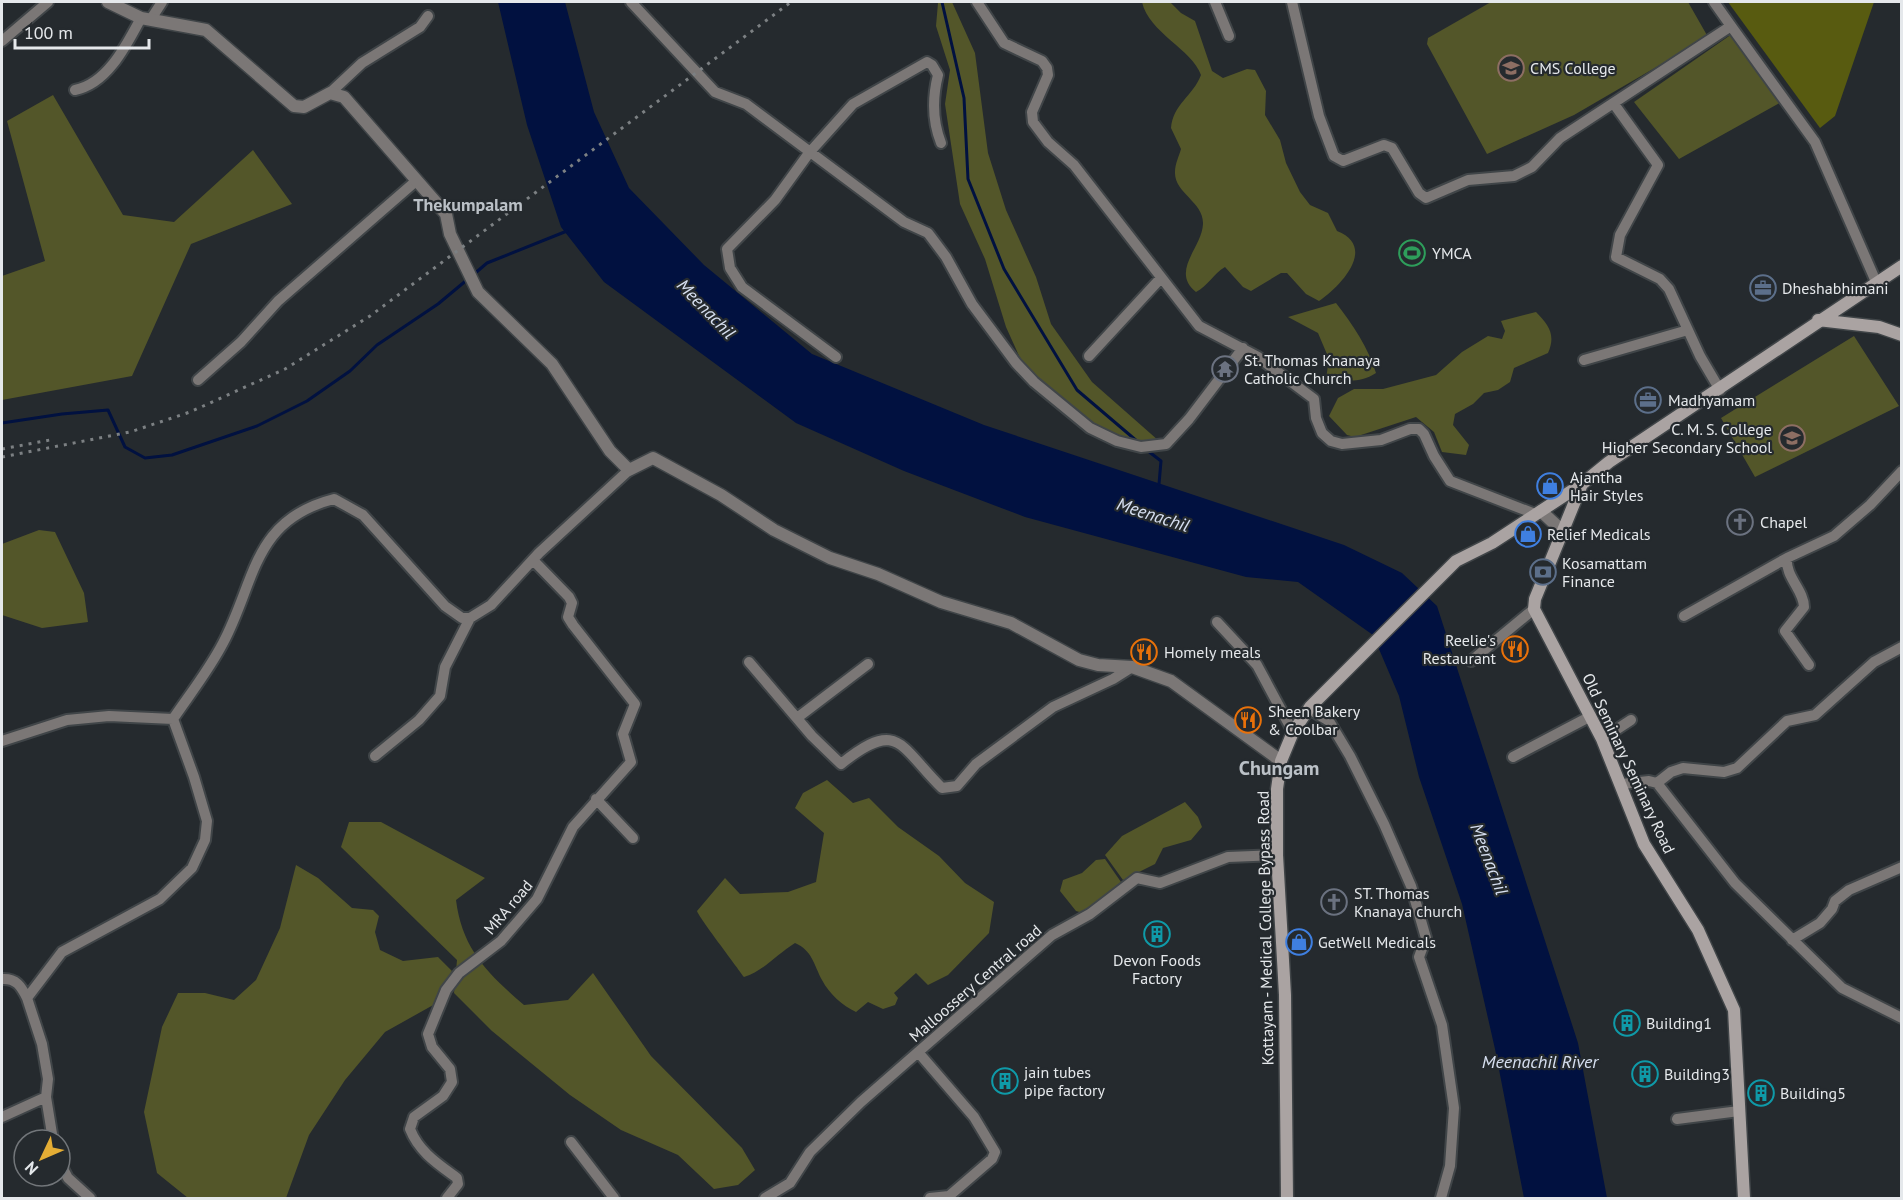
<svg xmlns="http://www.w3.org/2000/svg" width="1903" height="1200" viewBox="0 0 1903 1200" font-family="'PT Sans',sans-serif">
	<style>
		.green { fill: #535629 }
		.forest { fill: #585b10 }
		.water { fill: #011140 }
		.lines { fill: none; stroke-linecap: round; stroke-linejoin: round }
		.stream { stroke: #011140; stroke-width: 3 }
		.minor-casing { stroke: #404548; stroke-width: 14 }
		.tertiary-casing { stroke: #404548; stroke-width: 15 }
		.secondary-casing { stroke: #404548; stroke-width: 15 }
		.minor { stroke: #7b7776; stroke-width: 10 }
		.tertiary { stroke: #7b7776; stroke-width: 12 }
		.secondary { stroke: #aaa3a2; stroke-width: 12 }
		.rail { stroke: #7c8083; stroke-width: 3; stroke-dasharray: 3 6; stroke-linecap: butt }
		.labels { text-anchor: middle; stroke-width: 4.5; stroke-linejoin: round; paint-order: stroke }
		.poi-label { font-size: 16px; fill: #e5e8eb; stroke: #252a2e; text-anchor: start }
		.street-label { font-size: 16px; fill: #e5e8eb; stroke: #252a2e }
		.neighbourhood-label { font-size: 18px; font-weight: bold; fill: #bbc1c7; stroke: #252a2e }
		.water-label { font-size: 18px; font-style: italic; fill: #d7e0f1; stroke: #252a2e }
		.quarter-label { font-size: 20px; font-weight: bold; fill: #bbc1c7; stroke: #252a2e }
	</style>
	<rect width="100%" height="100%" fill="#252a2e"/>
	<path class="green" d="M952 2 975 53 988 153 1006 210 1036 277 1051 324 1092 382 1159 441 1141 446 1106 432 1048 390 1020 358 1006 327 985 259 960 204 945 104 950 70 936 26 938 3Z
		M1142 2H1170L1181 13 1195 21 1212 71 1223 78 1247 69 1255 70 1266 91 1265 115 1280 140 1286 163 1300 192 1310 205 1328 213 1337 231C1378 247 1340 287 1319 301L1306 294 1287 273H1281L1251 291 1243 287 1225 267C1213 274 1208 286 1196 292 1170 271 1202 248 1203 224 1204 202 1174 193 1175 172 1175 164 1179 156 1181 149L1171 128C1173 104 1193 96 1201 75 1192 49 1149 33 1142 2Z
		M1491 2H1688L1708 37 1574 115 1487 154 1427 44 1428 38Z
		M1732 34 1783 101 1679 159 1634 102Z
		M53 95 123 215 174 222 253 150 292 204 191 244 132 376 2 400V276L45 261 7 121Z
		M1336 303C1353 325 1368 347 1376 373 1359 384 1346 380 1326 379L1329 359 1318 333 1288 317Z
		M1536 312C1549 325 1556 335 1548 353L1514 368 1510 382 1498 390 1484 393 1473 404 1455 414 1453 425 1469 445 1466 455 1442 452 1434 432 1416 417 1355 437 1347 435 1329 416 1338 398 1354 389H1383L1436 375 1462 352 1488 336 1502 339 1505 331 1501 321Z
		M1854 336 1899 406 1755 477 1721 418Z
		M39 530 55 532 84 593 88 622 42 628 2 615V544Z
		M827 780 853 803 869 798 898 827 939 856 965 883 994 902 989 933 948 975 928 985 916 973 894 993 898 998 895 1005 883 1009 868 1002 856 1012C842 1005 830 995 822 980 814 965 812 950 795 943 777 954 765 970 744 977 737 967 698 916 697 911L725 878 740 894 788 892 816 882 824 833 795 808 803 793Z
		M1185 802 1198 817 1202 827 1191 840 1163 848 1155 864 1123 880 1105 855 1122 836Z
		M349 822H381L485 878 456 900C462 949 488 974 524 1005L568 1000 593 973 651 1056 742 1148 755 1170 738 1185 714 1189 678 1155 621 1130 570 1095 492 1031 454 993 457 960 341 847Z
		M1105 859 1121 882 1083 913 1076 911 1060 891 1063 880 1082 873 1096 860Z
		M296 865 318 878 352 908 373 910 379 916 375 932 380 950 403 961 438 957 452 971 435 1004 385 1032 345 1080 309 1135 286 1198H188L157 1173 144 1112 162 1027 178 993H205L234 1000 256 980 280 928Z"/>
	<path class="forest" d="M1728 2H1874L1835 116 1820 128Z"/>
	<path class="water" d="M498 2H565L594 112 629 188 704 265 812 354 984 425 1344 545 1402 573 1437 606 1578 1043 1607 1198H1524L1495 1049 1462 904 1419 777 1399 696 1373 635 1298 582 1246 577 1025 517 904 471 796 423 604 282 561 227 527 125Z"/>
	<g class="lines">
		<path class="stream" d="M942 2 964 98 968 179 1004 269 1077 390 1138 442
			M473 275 487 263 567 231
			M2 423 62 414 108 410 125 447 145 458 172 455 257 426 307 401 350 371 377 345 438 304 468 279
			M1148 451 1161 461 1159 484"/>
		<g class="minor-casing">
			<path id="minor" d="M631 2 715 92 746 104 904 222 928 233 946 257 972 304 1016 363 1034 382 1090 428 1117 441 1141 447 1166 444 1189 419 1243 348
				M977 2 1004 43 1042 61 1047 68 1048 75 1032 112 1033 122 1048 142 1074 165 1199 326 1258 357 1314 399 1316 418 1322 433 1331 441 1342 444 1381 440 1410 429H1419L1424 434 1434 456 1450 481 1535 514
				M1215 2 1229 36
				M1292 2 1319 116 1334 156 1343 161 1384 145 1392 148 1419 193 1426 198 1468 180 1514 176 1532 167 1560 138 1731 26 1714 2
				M151 19 162 2
				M1731 26 1815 142 1877 284
				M2 41 48 2
				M75 90C107 84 126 46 141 18
				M330 93 362 63 420 27 428 16
				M1614 104 1658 165 1620 235 1616 257 1660 279 1669 289 1700 356 1720 390
				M1089 356 1160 279
				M836 357 742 287 730 268 727 249 775 200 809 153 853 104 927 62 932 65 938 75C932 99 932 120 941 143
				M1584 360 1688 330
				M198 380 241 342 278 301 416 181
				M1684 616 1787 558
				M1217 622 1257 665 1293 732
				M1471 661 1534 609
				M749 662 812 736 841 764C899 717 900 747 942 788L957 786 976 764 1053 707 1113 679 1132 667
				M1809 665 1785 631 1804 607C1804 590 1785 577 1787 558L1834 536 1870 505 1902 471
				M1309 709 1329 721 1350 756 1384 824 1411 886 1426 938 1419 957 1442 1025 1454 1108 1450 1166 1441 1198
				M797 718 868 664
				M1602 739 1631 720
				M2 741 67 720 109 716 173 719
				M375 756 419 720 440 696 445 667 470 618
				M1513 757 1591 716
				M1657 783 1671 772 1683 768 1724 772 1737 768 1787 721 1815 715 1874 662 1902 647
				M1622 784 1649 781 1657 783 1735 883 1842 988 1902 1018
				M596 799 633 838
				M1792 940 1820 923 1832 909 1835 901 1849 890 1902 867
				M2 979C16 978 21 986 27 998
				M918 1052 974 1117 995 1152 992 1159 949 1196 930 1198
				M2 1117 46 1097
				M1677 1119 1739 1111
				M53 1140 46 1097 48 1079 42 1044 27 998 62 952 160 899 192 868 205 840 207 821 194 777 173 719C190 694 209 670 223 643 256 581 252 520 334 499L363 515 445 606 462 618H470L491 605 539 553 629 470
				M571 1142 614 1198
				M60 1163 68 1178 90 1198
				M447 1198 458 1184 457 1178C438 1164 419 1152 410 1129L414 1117 443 1096 452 1082 450 1069 432 1047 428 1034 446 990 459 973 501 941 537 899 573 827 631 762 623 734 635 704 573 625 568 617 572 603 569 597 533 560
				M765 1198 790 1183 810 1152 861 1102 1052 935 1090 914 1137 878 1160 883 1228 857 1277 855"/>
		</g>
		<g class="tertiary-casing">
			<path id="tertiary" d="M108 2 141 18 206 30 294 106 304 107 330 93 344 97 446 214 450 234 478 292 552 364 610 451 629 470 653 458 721 495 774 530 830 558 878 574 941 602 1011 623 1079 660 1098 665 1132 667 1171 681 1281 761
				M1541 511 1557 526 1562 536"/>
		</g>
		<g class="secondary-casing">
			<path id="secondary" d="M1818 320 1879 327 1902 335
				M1582 484 1535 599 1534 609 1602 739 1644 844 1698 930 1734 1010 1744 1198
				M1287 1198 1285 995 1277 855V789L1281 761 1293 732 1310 707 1456 561 1492 543 1582 484 1609 462 1902 266"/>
		</g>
		<use href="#minor" class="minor"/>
		<use href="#tertiary" class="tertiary"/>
		<use href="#secondary" class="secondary"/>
		<path class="rail" d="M2 449 55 439
			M2 457 130 432 190 412 285 369 370 316 791 2"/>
	</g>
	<defs>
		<g id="university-ring" transform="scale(1.35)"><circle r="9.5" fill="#252a2e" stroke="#8d6e63" stroke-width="1.5"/><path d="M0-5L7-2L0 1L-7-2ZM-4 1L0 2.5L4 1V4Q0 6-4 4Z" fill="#8d6e63"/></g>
		<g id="stadium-ring" transform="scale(1.35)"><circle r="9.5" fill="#252a2e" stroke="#2e9e5b" stroke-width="1.5"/><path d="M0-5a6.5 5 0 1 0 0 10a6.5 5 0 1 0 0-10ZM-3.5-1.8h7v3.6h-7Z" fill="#2e9e5b"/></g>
		<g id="office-ring" transform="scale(1.35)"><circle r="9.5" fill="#252a2e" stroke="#5c6f8a" stroke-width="1.5"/><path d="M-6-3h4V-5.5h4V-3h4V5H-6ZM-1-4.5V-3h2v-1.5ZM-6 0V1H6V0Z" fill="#5c6f8a"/></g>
		<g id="temple-ring" transform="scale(1.35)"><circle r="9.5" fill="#252a2e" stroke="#6b7280" stroke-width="1.5"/><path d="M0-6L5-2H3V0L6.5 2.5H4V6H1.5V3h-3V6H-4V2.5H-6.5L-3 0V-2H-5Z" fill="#6b7280"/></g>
		<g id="school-ring" transform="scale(1.35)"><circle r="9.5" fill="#252a2e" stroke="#8d6e63" stroke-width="1.5"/><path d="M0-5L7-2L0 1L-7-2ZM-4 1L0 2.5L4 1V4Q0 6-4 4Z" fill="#8d6e63"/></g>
		<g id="shop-ring" transform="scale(1.35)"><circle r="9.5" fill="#252a2e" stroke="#3f7fe0" stroke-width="1.5"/><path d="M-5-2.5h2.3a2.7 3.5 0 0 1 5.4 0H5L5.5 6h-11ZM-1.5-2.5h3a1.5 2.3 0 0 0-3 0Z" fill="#3f7fe0"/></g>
		<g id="church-ring" transform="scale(1.35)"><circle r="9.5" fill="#252a2e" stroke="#6b7280" stroke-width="1.5"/><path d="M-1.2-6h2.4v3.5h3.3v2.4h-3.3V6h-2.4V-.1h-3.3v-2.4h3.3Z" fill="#6b7280"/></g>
		<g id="bank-ring" transform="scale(1.35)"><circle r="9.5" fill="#252a2e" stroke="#5c6f8a" stroke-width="1.5"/><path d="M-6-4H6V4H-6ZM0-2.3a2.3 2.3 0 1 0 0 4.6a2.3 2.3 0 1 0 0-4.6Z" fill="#5c6f8a"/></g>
		<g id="restaurant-ring" transform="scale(1.35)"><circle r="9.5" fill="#252a2e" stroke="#e8710a" stroke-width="1.5"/><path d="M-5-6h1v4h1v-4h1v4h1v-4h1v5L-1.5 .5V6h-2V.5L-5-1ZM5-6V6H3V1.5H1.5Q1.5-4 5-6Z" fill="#e8710a"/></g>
		<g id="building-ring" transform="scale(1.35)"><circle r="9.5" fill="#252a2e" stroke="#0f9aa8" stroke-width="1.5"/><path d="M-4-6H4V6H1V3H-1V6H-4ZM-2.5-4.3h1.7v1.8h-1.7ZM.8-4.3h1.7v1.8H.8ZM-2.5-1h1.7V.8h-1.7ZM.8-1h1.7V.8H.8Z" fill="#0f9aa8"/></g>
	</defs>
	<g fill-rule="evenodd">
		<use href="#university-ring" x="1511" y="68"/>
		<use href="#stadium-ring" x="1412" y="253"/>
		<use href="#office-ring" x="1763" y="288"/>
		<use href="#temple-ring" x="1225" y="369"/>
		<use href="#office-ring" x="1648" y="400"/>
		<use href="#school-ring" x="1792" y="438"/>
		<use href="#shop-ring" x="1550" y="486"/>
		<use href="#church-ring" x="1740" y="522"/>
		<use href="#shop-ring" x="1528" y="534"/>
		<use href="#bank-ring" x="1543" y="572"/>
		<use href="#restaurant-ring" x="1515" y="649"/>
		<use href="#restaurant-ring" x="1144" y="652"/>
		<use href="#restaurant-ring" x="1248" y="720"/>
		<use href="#church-ring" x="1334" y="902"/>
		<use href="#building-ring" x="1157" y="934"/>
		<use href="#shop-ring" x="1299" y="942"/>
		<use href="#building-ring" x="1627" y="1023"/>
		<use href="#building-ring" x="1645" y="1074"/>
		<use href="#building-ring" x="1005" y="1081"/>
		<use href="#building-ring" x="1761" y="1093"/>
	</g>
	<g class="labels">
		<g class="poi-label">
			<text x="1530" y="74">CMS College</text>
			<text x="1432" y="259">YMCA</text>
			<text x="1782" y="294">Dheshabhimani</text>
			<text x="1244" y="366">St. Thomas Knanaya<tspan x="1244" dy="18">Catholic Church</tspan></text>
			<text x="1668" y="406">Madhyamam</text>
			<text x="1772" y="435" text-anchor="end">C. M. S. College<tspan x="1772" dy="18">Higher Secondary School</tspan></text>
			<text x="1570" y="483">Ajantha<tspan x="1570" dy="18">Hair Styles</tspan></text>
			<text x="1760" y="528">Chapel</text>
			<text x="1547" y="540">Relief Medicals</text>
			<text x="1562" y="569">Kosamattam<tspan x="1562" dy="18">Finance</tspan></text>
			<text x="1496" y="646" text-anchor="end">Reelie's<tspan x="1496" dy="18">Restaurant</tspan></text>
			<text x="1164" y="658">Homely meals</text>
			<text x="1268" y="717">Sheen Bakery<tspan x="1268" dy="18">&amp; Coolbar</tspan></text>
			<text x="1354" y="899">ST. Thomas<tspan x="1354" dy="18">Knanaya church</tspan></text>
			<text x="1318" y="948">GetWell Medicals</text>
			<text x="1157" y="966" text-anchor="middle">Devon Foods<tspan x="1157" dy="18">Factory</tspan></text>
			<text x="1646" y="1029">Building1</text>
			<text x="1024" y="1078">jain tubes<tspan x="1024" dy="18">pipe factory</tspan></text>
			<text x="1664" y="1080">Building3</text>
			<text x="1780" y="1099">Building5</text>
		</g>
		<g class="street-label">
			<text transform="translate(1629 763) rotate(65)" y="6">Old Seminary Seminary Road</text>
			<text transform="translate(508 907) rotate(-50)" y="6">MRA road</text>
			<text transform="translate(1265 928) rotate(-91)" y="6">Kottayam - Medical College Bypass Road</text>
			<text transform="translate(975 983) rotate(-41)" y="6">Malloossery Central road</text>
		</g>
		<g class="neighbourhood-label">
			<text x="468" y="211">Thekumpalam</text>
		</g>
		<g class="water-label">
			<text transform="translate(706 309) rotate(46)" y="6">Meenachil</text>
			<text transform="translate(1153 515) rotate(18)" y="6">Meenachil</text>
			<text transform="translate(1489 859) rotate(69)" y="6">Meenachil</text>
			<text x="1540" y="1068">Meenachil River</text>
		</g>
		<g class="quarter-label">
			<text x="1279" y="775">Chungam</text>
		</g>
	</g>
	<rect width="1903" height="1200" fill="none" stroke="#e5e8eb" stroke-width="6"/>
	<g transform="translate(42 1158) rotate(226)"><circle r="28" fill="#252a2e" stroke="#72767a" stroke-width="1.5"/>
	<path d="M0-4.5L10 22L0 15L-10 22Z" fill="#e4ad35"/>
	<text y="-9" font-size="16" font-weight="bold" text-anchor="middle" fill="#e5e8eb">N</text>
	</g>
	<path d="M15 39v9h134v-9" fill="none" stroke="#e5e8eb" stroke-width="3"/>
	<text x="24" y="39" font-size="18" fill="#e5e8eb" stroke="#252a2e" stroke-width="4.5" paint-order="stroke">100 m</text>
</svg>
